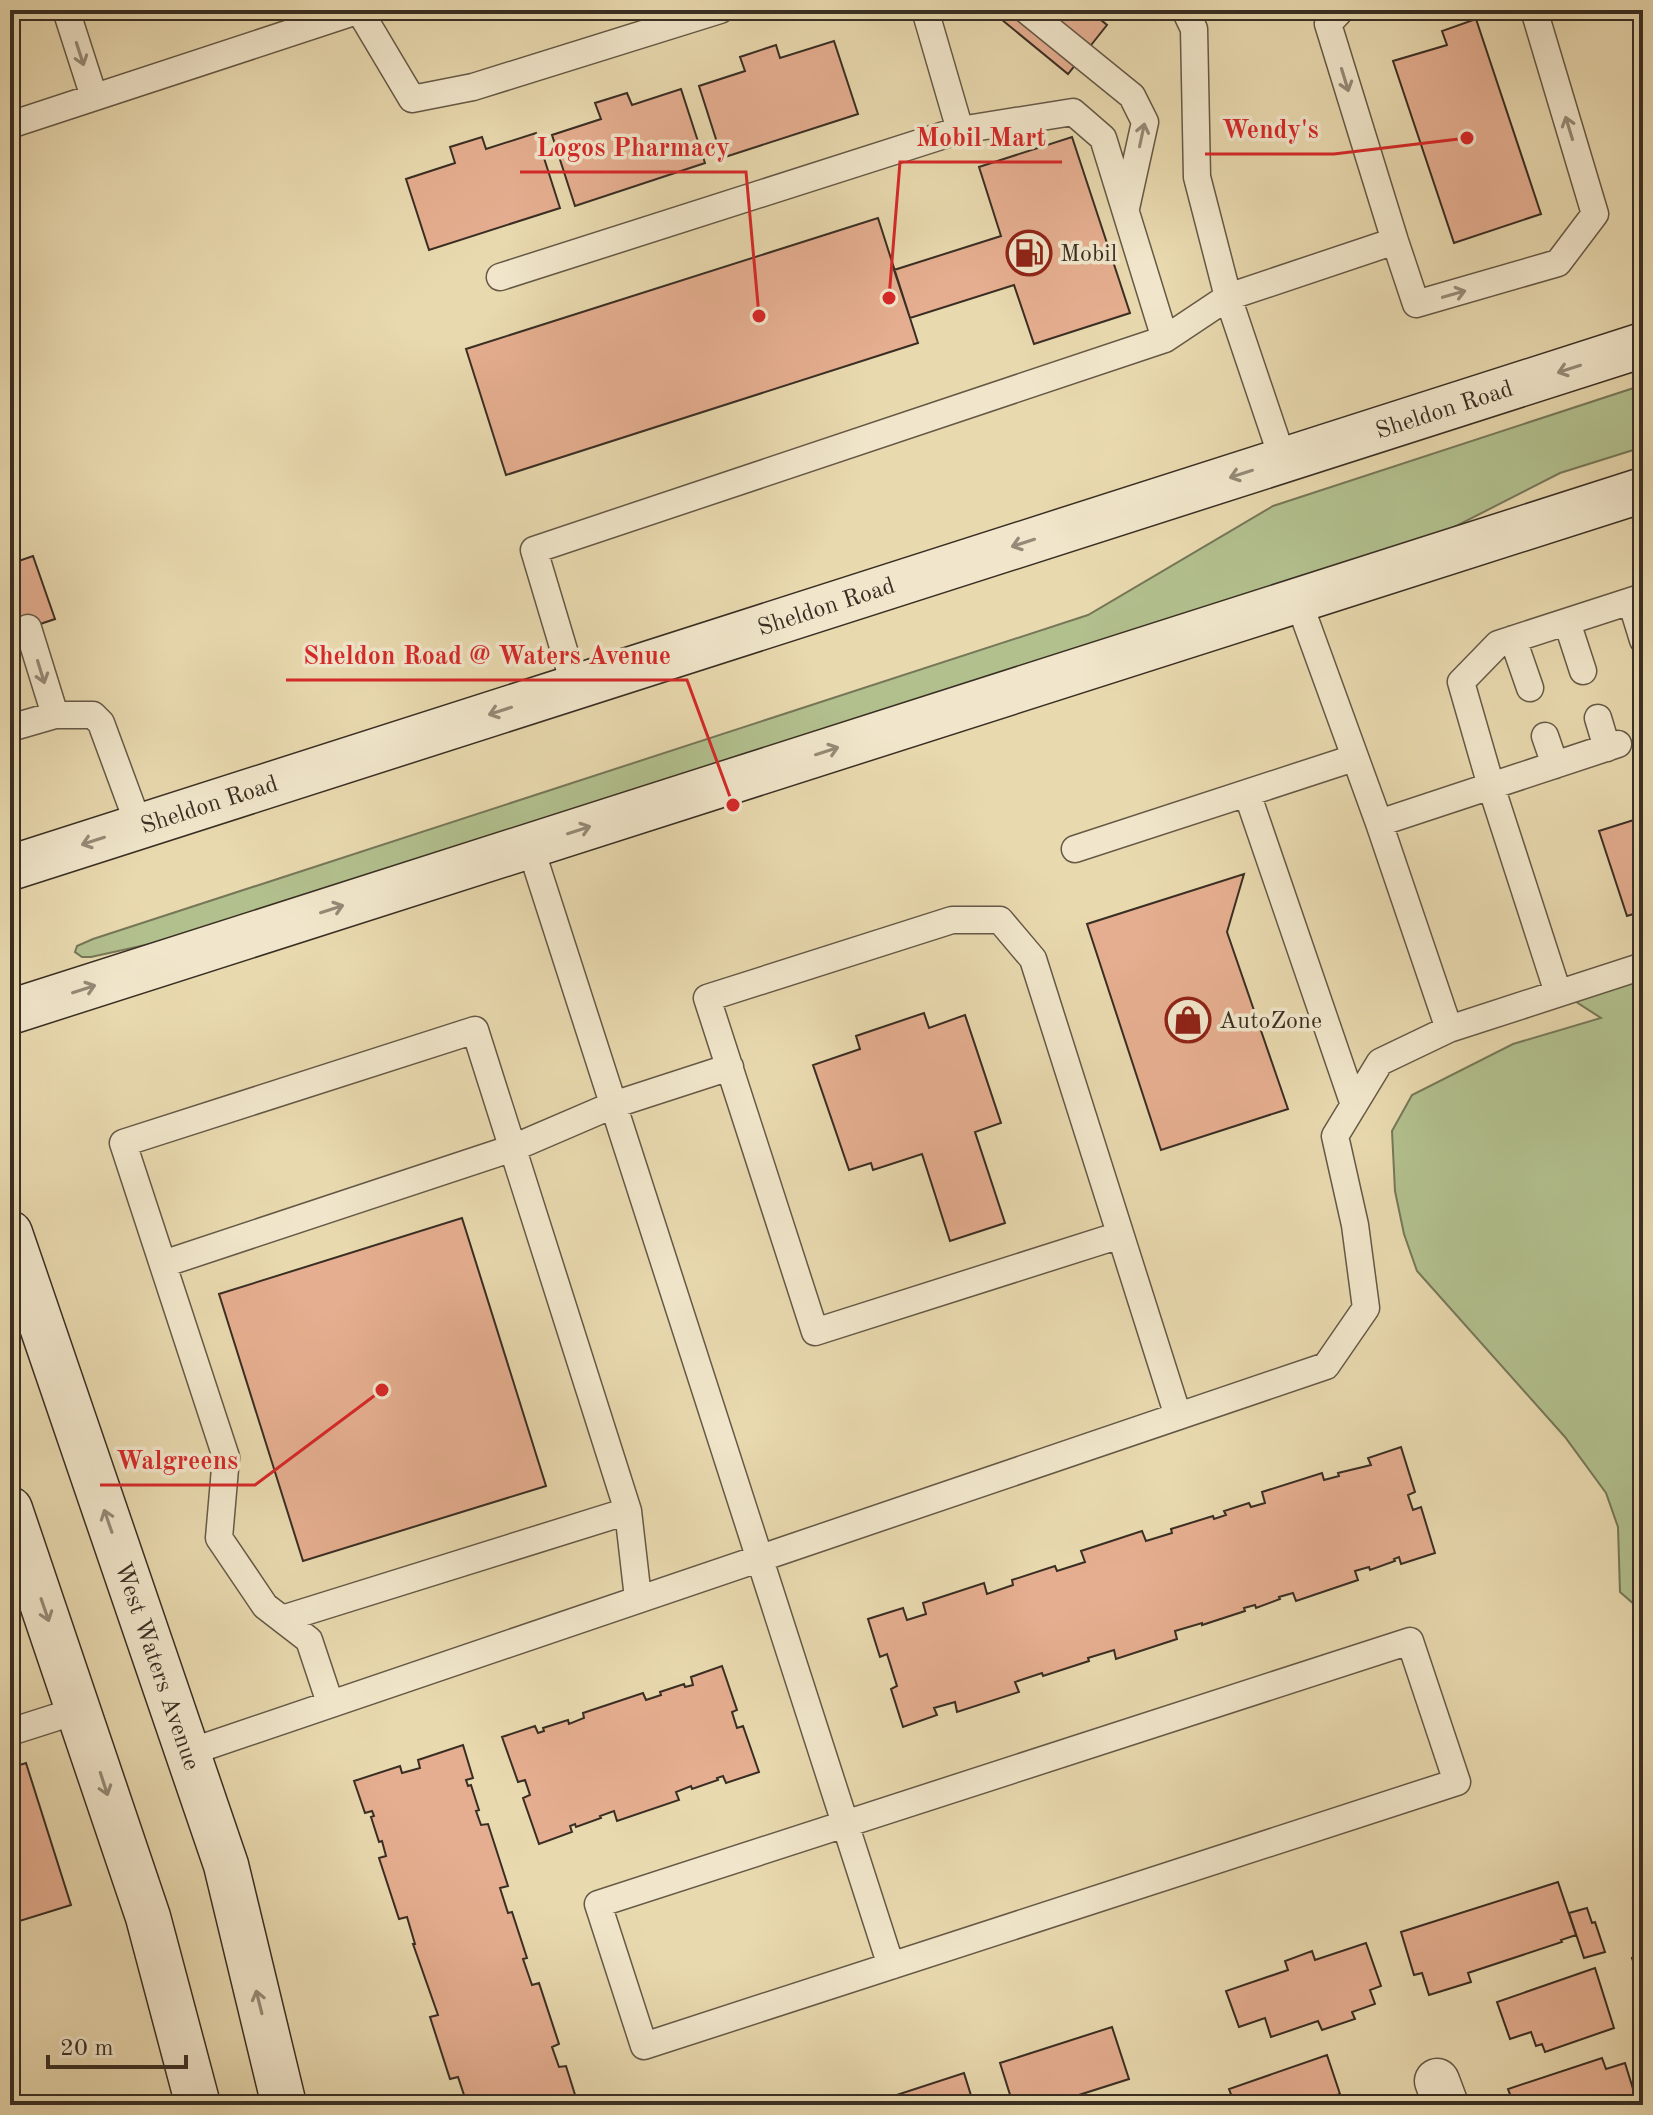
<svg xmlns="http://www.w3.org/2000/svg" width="1653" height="2115" viewBox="0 0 1653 2115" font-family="'Old Standard TT',serif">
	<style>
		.green { fill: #b2c08e; stroke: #767758; stroke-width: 2 }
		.building { fill: #e5ae90; stroke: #392e23; stroke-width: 2 }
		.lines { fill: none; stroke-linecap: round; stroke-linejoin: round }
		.lane-casing { stroke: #655946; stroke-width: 29 }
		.street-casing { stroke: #655946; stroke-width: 47 }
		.secondary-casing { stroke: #392e23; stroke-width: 47 }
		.path { stroke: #392e23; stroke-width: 5; stroke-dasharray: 2 4; stroke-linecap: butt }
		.lane { stroke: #f1e6cb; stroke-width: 26 }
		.street { stroke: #f1e6cb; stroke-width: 44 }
		.secondary { stroke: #f1e6cb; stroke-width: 44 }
		.oneway { stroke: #958a77 }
		.labels { text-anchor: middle; stroke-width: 7; stroke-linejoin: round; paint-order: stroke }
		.poi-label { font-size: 24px; fill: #392e23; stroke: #f1e6cb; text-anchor: start }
		.street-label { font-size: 24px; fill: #392e23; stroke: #f1e6cb }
		.leader { fill: none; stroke: #d62828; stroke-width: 3 }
		.callout-dot { fill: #d62828; stroke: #f1e6cb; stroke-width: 3 }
		.callout-label { font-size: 26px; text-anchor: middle; font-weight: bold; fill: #d62828; stroke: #f1e6cb; stroke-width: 7; stroke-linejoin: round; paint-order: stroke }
	</style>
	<rect width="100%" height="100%" fill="#e9d9af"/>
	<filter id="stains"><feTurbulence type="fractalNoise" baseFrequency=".0025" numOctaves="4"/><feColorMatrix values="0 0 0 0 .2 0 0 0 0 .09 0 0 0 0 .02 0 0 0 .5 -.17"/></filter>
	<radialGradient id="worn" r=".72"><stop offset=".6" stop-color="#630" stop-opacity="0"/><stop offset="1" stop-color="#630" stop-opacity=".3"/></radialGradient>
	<path class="green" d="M1643 385V447L1560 473 1417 546 168 940 91 957H82L75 952 77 946 93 939 1088 615 1273 506Z
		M1643 953V1612L1620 1592 1618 1527 1606 1493 1565 1437 1417 1271 1404 1234 1395 1191 1392 1131 1412 1095 1513 1044 1601 1018 1547 983Z"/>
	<path class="building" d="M990 10H1089L1107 25 1068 74Z
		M1476 19 1541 214 1454 243 1393 61 1447 45 1442 31Z
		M834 41 858 114 722 158 699 86 745 71 740 57 776 45 780 58Z
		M681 89 705 163 575 206 552 135 601 119 595 103 627 93 632 105Z
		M536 133 560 208 429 250 406 179 455 163 450 147 482 137 486 149Z
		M1072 137 1130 313 1034 344 1014 285 910 318 894 270 1001 236 979 167Z
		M878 218 918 343 506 475 466 349Z
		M33 556 55 619 10 634V564Z
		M1643 817V911L1627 916 1599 831Z
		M1244 874 1227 932 1288 1109 1161 1150 1087 924Z
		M924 1013 929 1028 965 1015 1001 1123 975 1132 1005 1223 950 1241 922 1154 873 1170 871 1163 849 1170 813 1065 860 1049 856 1036Z
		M462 1218 546 1486 303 1561 219 1294Z
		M1401 1447 1415 1492 1408 1495 1413 1510 1421 1507 1435 1553 1401 1564 1399 1557 1394 1559 1395 1561 1370 1570 1369 1567 1355 1571 1358 1580 1296 1601 1293 1593 1279 1597 1280 1599 1256 1608 1255 1605 1244 1608 1245 1611 1202 1625V1623L1175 1631 1177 1639 1116 1659 1114 1650 1088 1658 1089 1661 1043 1676 1042 1673 1015 1682 1019 1692 957 1712 955 1702 934 1708 937 1715 903 1727 891 1689 897 1686 887 1654 880 1657 868 1619 903 1608 907 1620 926 1614 923 1603 984 1583 987 1594 1013 1585 1012 1580 1055 1566 1057 1571 1085 1562 1081 1551 1142 1531 1146 1541 1172 1533 1171 1529 1213 1516 1214 1519 1226 1515 1224 1511 1249 1503 1251 1507 1265 1503 1262 1492 1322 1473 1324 1480 1339 1476 1338 1473 1371 1465 1368 1458Z
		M722 1666 737 1710 732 1712 737 1728 743 1726 759 1772 726 1783 723 1776 717 1778 718 1780 692 1789 691 1786 676 1792 679 1800 617 1821 614 1811 600 1816 601 1818 576 1827 575 1824 570 1826 572 1832 539 1844 523 1798 530 1795 525 1780 518 1782 502 1737 535 1726 538 1733 544 1731 543 1728 568 1720 569 1724 584 1718 583 1713 643 1693 646 1700 661 1695 660 1692 684 1684 685 1687 693 1685 691 1677Z
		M463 1745 473 1778 466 1780 468 1786 471 1785 479 1810 476 1811 481 1825 488 1824 508 1886 500 1888 508 1913 512 1912 527 1958 523 1959 532 1985 539 1983 559 2044 552 2047 559 2067 566 2066 577 2101 565 2105H460L458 2100 465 2098 458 2077 450 2079 430 2017 438 2015 413 1944H415L407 1917 399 1919 379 1858 386 1856 382 1841 379 1842 371 1817 374 1816 372 1811 365 1813 354 1781 400 1766 402 1773 420 1768 418 1760Z
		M26 1763 71 1905 10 1924V1768Z
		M1558 1882 1576 1935 1561 1940 1562 1942 1468 1973 1471 1982 1429 1995 1422 1973 1414 1975 1401 1932Z
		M1587 1908 1592 1923 1595 1922 1605 1952 1584 1958 1569 1913Z
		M1366 1943 1381 1986 1370 1990 1375 2004 1352 2012 1355 2019 1322 2030 1318 2021 1271 2037 1265 2018 1239 2027 1226 1991 1288 1970 1285 1961 1312 1951 1315 1960Z
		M1643 1955V1992L1632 1958Z
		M1595 1968 1614 2028 1545 2052 1542 2044 1536 2046 1531 2032 1510 2039 1497 2002Z
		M1112 2027 1129 2079 1060 2101 1061 2105H1022L1020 2098 1012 2101 1000 2063Z
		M1327 2055 1340 2094 1319 2101 1321 2105H1235L1229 2089Z
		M1602 2058 1606 2069 1625 2063 1638 2105H1514L1508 2089Z
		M964 2073 974 2105H866Z"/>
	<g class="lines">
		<g class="lane-casing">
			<path id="lane" d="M66 10 94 97
				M359 10 412 99 473 87 720 10
				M925 10 960 130
				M1026 10 1132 96 1145 122 1126 208
				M1341 10 1328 24 1395 241 1416 304 1558 263 1595 214 1534 10
				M10 125 360 10
				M500 277 960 130 1073 112 1103 138 1165 339
				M1283 460 1228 297 1395 241
				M1631 601 1643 640
				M1567 622 1583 671
				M28 628 55 715
				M1513 639 1530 688
				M575 687 534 550 1165 339 1228 297 1197 177 1194 29 1185 10
				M1598 718 1607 748
				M10 728 55 715H93L101 723 139 826
				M1545 736 1555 765
				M1247 793 1354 1105
				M1379 823 1618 744
				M530 846 891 1966
				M1075 849 1354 758
				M1558 993 1491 786 1461 682 1498 644 1643 597
				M1449 1029 1643 966
				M1120 1235 815 1332 707 998 952 920H1000L1033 959 1178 1416
				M163 1264 513 1148 613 1105 730 1067
				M282 1619 628 1511
				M1410 1641 1457 1782 644 2046 598 1904Z
				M330 1703 309 1640 265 1606 219 1538 226 1457 123 1143 475 1030 628 1511 638 1598
				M10 1732 79 1710
				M187 1753 1326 1366 1366 1308 1355 1225 1335 1136 1380 1062 1449 1029 1379 823 1298 600"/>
		</g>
		<g class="street-casing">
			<path id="street" d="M1437 2081 1446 2105"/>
		</g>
		<g class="secondary-casing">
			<path id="secondary" d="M10 868 1643 345
				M10 1012 1643 490
				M10 1233 226 1865 284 2105
				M10 1509 148 1917 198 2105"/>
		</g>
		<path class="path" d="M10 1670 17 1692"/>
		<use href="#lane" class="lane"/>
		<use href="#street" class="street"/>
		<use href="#secondary" class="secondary"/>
	</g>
	<defs><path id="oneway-shaft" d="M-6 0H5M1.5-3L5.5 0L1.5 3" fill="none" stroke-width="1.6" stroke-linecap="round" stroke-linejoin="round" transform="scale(2)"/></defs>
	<g class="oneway">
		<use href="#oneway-shaft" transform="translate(80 54) rotate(72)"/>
		<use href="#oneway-shaft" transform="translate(1345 80) rotate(73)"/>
		<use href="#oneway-shaft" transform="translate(1569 128) rotate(-107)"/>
		<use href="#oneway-shaft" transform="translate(1142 135) rotate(-78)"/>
		<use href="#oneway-shaft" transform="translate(1454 294) rotate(-16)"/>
		<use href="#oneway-shaft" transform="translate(1569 369) rotate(162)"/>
		<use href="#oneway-shaft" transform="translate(1241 474) rotate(162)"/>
		<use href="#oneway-shaft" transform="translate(1023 543) rotate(162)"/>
		<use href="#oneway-shaft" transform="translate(41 672) rotate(73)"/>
		<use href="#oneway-shaft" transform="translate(500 711) rotate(162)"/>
		<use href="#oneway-shaft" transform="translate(827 751) rotate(-18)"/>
		<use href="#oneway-shaft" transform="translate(579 830) rotate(-18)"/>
		<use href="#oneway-shaft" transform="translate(93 841) rotate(162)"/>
		<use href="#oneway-shaft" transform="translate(332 909) rotate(-18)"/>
		<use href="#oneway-shaft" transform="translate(84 989) rotate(-18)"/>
		<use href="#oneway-shaft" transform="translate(108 1521) rotate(-109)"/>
		<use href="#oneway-shaft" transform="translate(45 1610) rotate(71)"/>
		<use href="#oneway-shaft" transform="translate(104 1784) rotate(72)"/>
		<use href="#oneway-shaft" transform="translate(259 2002) rotate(-104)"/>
	</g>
	<defs>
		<g id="fuel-ring" transform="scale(2.3)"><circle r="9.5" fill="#f1e6cb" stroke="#8f2418" stroke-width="1.5"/><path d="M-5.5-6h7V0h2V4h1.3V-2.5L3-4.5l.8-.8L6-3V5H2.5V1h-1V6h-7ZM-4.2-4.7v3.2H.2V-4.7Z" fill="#8f2418"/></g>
		<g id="shop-ring" transform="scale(2.3)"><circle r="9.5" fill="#f1e6cb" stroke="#8f2418" stroke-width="1.5"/><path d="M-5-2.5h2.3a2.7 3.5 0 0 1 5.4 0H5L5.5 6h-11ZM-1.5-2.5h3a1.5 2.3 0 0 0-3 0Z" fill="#8f2418"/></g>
	</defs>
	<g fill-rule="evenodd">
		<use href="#fuel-ring" x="1029" y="253"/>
		<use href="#shop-ring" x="1188" y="1020"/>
	</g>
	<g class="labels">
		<g class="poi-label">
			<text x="1060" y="261">Mobil</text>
			<text x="1219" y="1028">AutoZone</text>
		</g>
		<g class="street-label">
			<text transform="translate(1444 409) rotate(-18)" y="8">Sheldon Road</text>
			<text transform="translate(826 606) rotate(-18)" y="8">Sheldon Road</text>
			<text transform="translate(209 804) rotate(-18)" y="8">Sheldon Road</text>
			<text transform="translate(158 1666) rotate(71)" y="8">West Waters Avenue</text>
		</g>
	</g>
	<path class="leader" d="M1467 138L1334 154H1205M889 298L900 162H1062M759 316L746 172H520M733 805L687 680H286M382 1390L255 1485H100"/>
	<g class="callout-dot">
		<circle cx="1467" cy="138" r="8"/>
		<circle cx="889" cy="298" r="8"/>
		<circle cx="759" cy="316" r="8"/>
		<circle cx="733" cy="805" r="8"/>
		<circle cx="382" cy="1390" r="8"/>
	</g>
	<g class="callout-label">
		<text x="1270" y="138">Wendy's</text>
		<text x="981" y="146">Mobil Mart</text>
		<text x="633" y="156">Logos Pharmacy</text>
		<text x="487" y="664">Sheldon Road @ Waters Avenue</text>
		<text x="177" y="1469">Walgreens</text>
	</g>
	<rect width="1653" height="2115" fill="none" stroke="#e9d9af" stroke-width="40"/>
	<rect x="12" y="12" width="1629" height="2091" fill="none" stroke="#392e23" stroke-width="4"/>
	<rect x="20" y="20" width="1613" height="2075" fill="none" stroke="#392e23" stroke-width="2"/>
	<path d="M48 2055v12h138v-12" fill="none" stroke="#392e23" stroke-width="4"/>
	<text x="60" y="2055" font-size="24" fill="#392e23" stroke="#f1e6cb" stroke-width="6" paint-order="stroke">20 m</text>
	<rect width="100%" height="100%" filter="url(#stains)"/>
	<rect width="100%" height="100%" fill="url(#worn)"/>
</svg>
